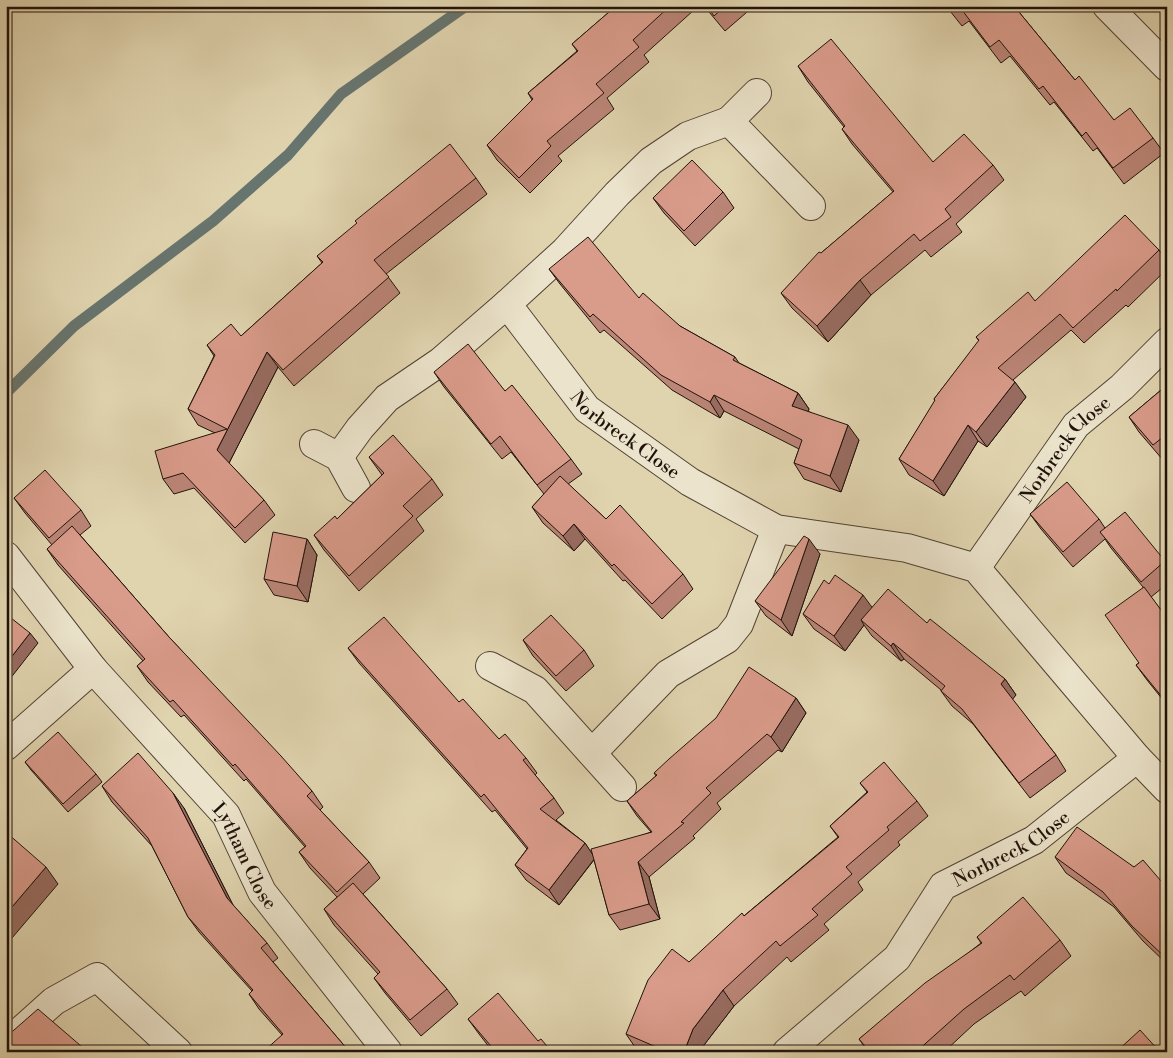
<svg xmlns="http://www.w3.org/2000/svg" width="1173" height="1058" viewBox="0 0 1173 1058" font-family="'Libre Bodoni',serif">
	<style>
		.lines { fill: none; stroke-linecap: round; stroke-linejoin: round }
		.stream { stroke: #67756f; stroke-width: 11 }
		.minor-casing { stroke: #504233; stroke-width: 30 }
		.minor { stroke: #ebe3cb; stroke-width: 28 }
		.wall { fill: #bb8577; stroke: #20120a }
		.shaded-wall { fill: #986c61; stroke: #20120a }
		.building { fill: #d99b8a; stroke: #20120a }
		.labels { text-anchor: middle; stroke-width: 4; stroke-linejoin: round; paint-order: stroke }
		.street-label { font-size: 19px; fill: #20120a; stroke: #ebe3cb }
	</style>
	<rect width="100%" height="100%" fill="#e0d4af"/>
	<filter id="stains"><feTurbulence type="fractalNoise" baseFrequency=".004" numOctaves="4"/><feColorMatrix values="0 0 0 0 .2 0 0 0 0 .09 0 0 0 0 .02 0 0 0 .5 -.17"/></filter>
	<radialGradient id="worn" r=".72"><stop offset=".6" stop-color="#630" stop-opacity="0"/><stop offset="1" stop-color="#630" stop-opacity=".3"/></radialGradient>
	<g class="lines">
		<path class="stream" d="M6 393 74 326 213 221 288 155 341 94 466 6"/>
		<g class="minor-casing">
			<g id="minor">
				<path d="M1107 6 1167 67"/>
				<path d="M757 93 729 121 811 206"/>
				<path id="s1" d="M507 304 587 409 690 482 776 529 907 548 976 568 1137 758 1167 789"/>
				<path d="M314 444 339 457 356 488"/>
				<path d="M339 457 360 428 387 398 440 362 507 304 565 251 617 194 651 161 688 136 729 121"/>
				<path id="s2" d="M6 556 93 669 226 815 262 892 388 1052"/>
				<path id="s3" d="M976 568 1076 425 1122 387 1167 342"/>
				<path d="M490 666 535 690 622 787"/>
				<path d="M6 746 93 669"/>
				<path d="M592 753 668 674 727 639 739 624 776 529"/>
				<path d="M6 1044 54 1001 97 977 178 1052"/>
				<path id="s4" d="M787 1052 897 958 943 886 1034 840 1137 758"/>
			</g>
		</g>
		<use href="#minor" class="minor"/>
	</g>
	<path class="wall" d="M616 6H692L694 10 644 55 649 62 607 98 614 109 558 156 562 161 530 193 497 160 487 145 532 100 528 93 577 51 572 44Z
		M704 6H754L725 31Z
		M946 6H1014L1075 80 1114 120 1153 138 1164 153 1124 184 1097 148 1093 151 1054 102 1050 105 1010 56 1001 63 969 21 962 26Z
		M798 66 933 162 993 165 1004 180 956 224 962 232 931 257 925 250 871 295 828 342 792 308 781 293 821 253 893 192 852 144 842 129 844 127 808 82Z
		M476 178 487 194 386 274 400 293 294 386 278 367 229 463 264 500 275 515 245 543 194 488 174 494 163 479 215 433 198 425 188 409 214 356 207 345 241 336 322 263 317 256Z
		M723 192 734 208 695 246 664 213 653 198Z
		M1159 250 1167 261V269L1128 307 1126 305 1084 343 1071 330 1013 380 1026 397 987 447 978 441 944 496 909 475 899 459 935 401 934 399 979 341 976 337Z
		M549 269 639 298 680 326 735 357 739 363 798 393 809 409 808 411 859 440 841 492 804 479 794 463 799 449 724 411 720 418 672 390 604 330 600 333 560 284Z
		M434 372 505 391 571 459 582 474 568 484 606 519 683 574 693 589 662 619 625 580 623 581 585 539 574 551 543 523 532 507 544 494 511 452 502 459 444 387Z
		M1167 385V458L1163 460 1139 432 1129 417Z
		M369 457 432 479 443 495 416 519 424 531 359 591 324 550 314 535 337 519 382 475Z
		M14 498 81 510 91 526 80 535 169 637 312 791 323 807 320 810 369 862 380 878 363 894 447 989 458 1004 421 1036 385 993 374 978 378 974 334 925 324 909 337 897 310 868 299 852 305 847 246 779 244 781 184 715 181 717 148 682 137 666 143 661 58 565 47 549 52 545 25 513Z
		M1030 514 1099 519 1105 528 1165 561 1167 563V584L1151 597 1167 618V705L1147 680 1136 665 1139 663 1143 587 1111 548 1105 539 1073 567 1041 529Z
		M307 539 317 555 308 602 274 595 264 579Z
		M820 554 792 636 766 616 755 601Z
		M829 584 872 607 927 623 1005 679 1016 695 1012 699 1056 755 1066 771 1030 798 973 724 952 706 941 691V690L904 659 901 661 872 636 864 625 845 651 814 629 803 614Z
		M523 640 584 650 594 666 566 691 533 656Z
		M348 648 459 702 499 739 526 758 537 773 535 775 554 798 564 813 556 820 585 843 592 854 651 832 637 816 627 801 656 776 654 773 796 698 806 713 782 752 778 750 717 803 721 809 693 836 695 838 649 877 660 919 620 930 609 915 594 860 559 905 526 880 515 865 527 849 495 810 492 812 359 663Z
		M25 762 96 774 102 782 68 812 31 770Z
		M860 783 917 801 928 816 898 842 900 845 858 882 863 890 824 924 829 930 791 962 787 957 734 1006 704 1045 701 1052H642L637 1050 626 1034 689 962 838 837 830 826 867 792Z
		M102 786 184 808 233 905 267 943 278 958 273 962 348 1050 352 1052 282 1035 259 1009 249 994 252 991 199 932 188 917 152 846 112 802Z
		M1055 857 1134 867 1163 884 1167 888V964L1143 941 1114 907 1066 873Z
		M977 937 1060 940 1071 956 1025 996 1021 991 974 1024 944 1052H868L859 1039 981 943Z
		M468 1019 538 1041 552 1052H493L479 1034Z"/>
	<path class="shaded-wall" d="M860 280 871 295 828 342 817 326Z
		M267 352 278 367 228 465 217 450Z
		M1015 382 1026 397 987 447 976 432Z
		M798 393 809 409 803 421 792 406Z
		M714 395 724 411 720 418 710 402Z
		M848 425 859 440 841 492 830 476Z
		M968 425 978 441 944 496 933 481Z
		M574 524 585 539 574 551 563 536Z
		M307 539 317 555 308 602 297 586Z
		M809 539 820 554 792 636 781 620Z
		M863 595 874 610 861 620 864 625 845 651 834 636Z
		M30 633 38 643 6 684V664Z
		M893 643 904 659 901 661 891 646Z
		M1005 679 1016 695 1012 700 1001 684Z
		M796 698 806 713 782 752 771 737Z
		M173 793 184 808 237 913 227 898Z
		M585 843 595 858 559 905 549 890Z
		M638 862 649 877 660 919 649 904Z
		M46 867 58 884 6 945V914Z
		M723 990 734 1006 704 1045 701 1052H684L693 1029Z"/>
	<path class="building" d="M616 6H670L633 40 639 47 596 84 604 93 547 141 551 146 519 178 487 145 533 99 528 93 578 51 572 44Z
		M707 6H725L714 16Z
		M948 6H957L952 11Z
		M959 6H1014L1075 80 1079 76 1114 120 1130 108 1153 138 1113 168 1086 132 1082 136 1043 86 1039 89 999 40 990 47Z
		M831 39 933 162 964 134 993 165 945 209 951 217 920 241 914 234 860 280 817 326 781 293 819 252 821 253 894 191 842 129 845 126 798 66Z
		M450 144 476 178 374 260 389 277 283 370 267 352 217 450 264 500 235 528 183 473 163 479 155 451 227 429 188 409 215 355 207 345 231 324 241 336 323 262 317 256 357 223 355 221Z
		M692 160 723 192 684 231 653 198Z
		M1125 215 1159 250 1117 291 1116 289 1073 328 1060 314 998 368 1015 382 976 432 968 425 933 481 899 459 935 400 934 399 979 340 976 337 1028 292 1035 301Z
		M588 237 639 298 643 293 680 326 735 357 733 360 798 393 792 406 848 425 830 476 794 463 802 440 714 395 710 402 661 375 593 314 590 317 549 269Z
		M468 344 505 391 512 385 571 459 537 485 500 436 491 444 434 372Z
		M1167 385V434L1153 445 1129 417Z
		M393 435 432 479 403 506 413 516 349 576 314 535 335 516 337 519 384 473 369 457Z
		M45 470 81 510 49 538 14 498Z
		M560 476 606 519 620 505 683 574 652 604 614 564 612 566 574 524 563 536 532 507Z
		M1067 482 1099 519 1063 552 1030 514Z
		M1125 512 1165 561 1141 582 1100 532Z
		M72 526 169 637 281 756 312 791 307 796 369 862 337 892 299 852 306 846 235 764 233 766 173 700 170 702 137 666 145 659 47 549Z
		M273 532 307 539 297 586 264 579Z
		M804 536 809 539 781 620 755 601Z
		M835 575 863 595 834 636 803 614 824 580 829 584Z
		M1144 587 1167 618V703L1136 665 1139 663 1105 615Z
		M888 589 927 623 930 619 1005 679 1001 684 1056 755 1019 783 962 709 941 691 945 686 893 643 891 646 861 620Z
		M6 614 30 633 6 664Z
		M551 615 584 650 556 676 523 640Z
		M384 617 459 702 463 699 499 739 505 734 526 758 523 760 554 798 540 809 585 843 549 890 515 865 528 848 484 794 481 797 348 648Z
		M749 667 796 698 771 737 767 734 706 788 711 793 681 822 684 823 638 862 649 904 609 915 591 849 652 832 627 801 657 775 654 773 669 759 716 718Z
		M58 732 96 774 63 804 25 762Z
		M138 753 173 793 227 898 267 943 261 948 348 1050 349 1049 352 1052H263L283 1034 249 994 253 990 188 917 148 838 102 786Z
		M884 762 917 801 887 827 889 830 846 867 852 874 812 909 818 915 780 946 776 941 723 990 693 1029 684 1052H668L626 1034 648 980 672 949 689 962 742 913 744 916 839 837 830 826 868 792 860 783Z
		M1077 827 1134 867 1143 860 1167 888V959L1132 926 1103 892 1055 857Z
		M7 833 46 867 6 914V834Z
		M353 883 447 989 410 1020 374 978 380 972 324 909Z
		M1023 897 1060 940 1014 980 1010 975 964 1009 916 1052H870L859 1039 925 983 982 943 977 937Z
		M498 993 538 1041 541 1039 552 1052H496L468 1019Z
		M38 1009 88 1052H6V1037Z
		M1140 1030 1160 1052H1116Z"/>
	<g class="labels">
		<g class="street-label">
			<text dy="7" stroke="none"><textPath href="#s1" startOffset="178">Norbreck Close</textPath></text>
			<text dy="7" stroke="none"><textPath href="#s3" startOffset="149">Norbreck Close</textPath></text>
			<text dy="7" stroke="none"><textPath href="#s4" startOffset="308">Norbreck Close</textPath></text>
			<text dy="7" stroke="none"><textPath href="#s2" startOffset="385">Lytham Close</textPath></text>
		</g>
	</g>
	<rect width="1173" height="1058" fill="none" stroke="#e0d4af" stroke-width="25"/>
	<rect x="8" y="8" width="1158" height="1043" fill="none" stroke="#20120a" stroke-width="2.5"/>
	<rect x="12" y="12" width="1148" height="1033" fill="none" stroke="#20120a"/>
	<rect width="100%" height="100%" filter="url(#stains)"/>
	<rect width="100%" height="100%" fill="url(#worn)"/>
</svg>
